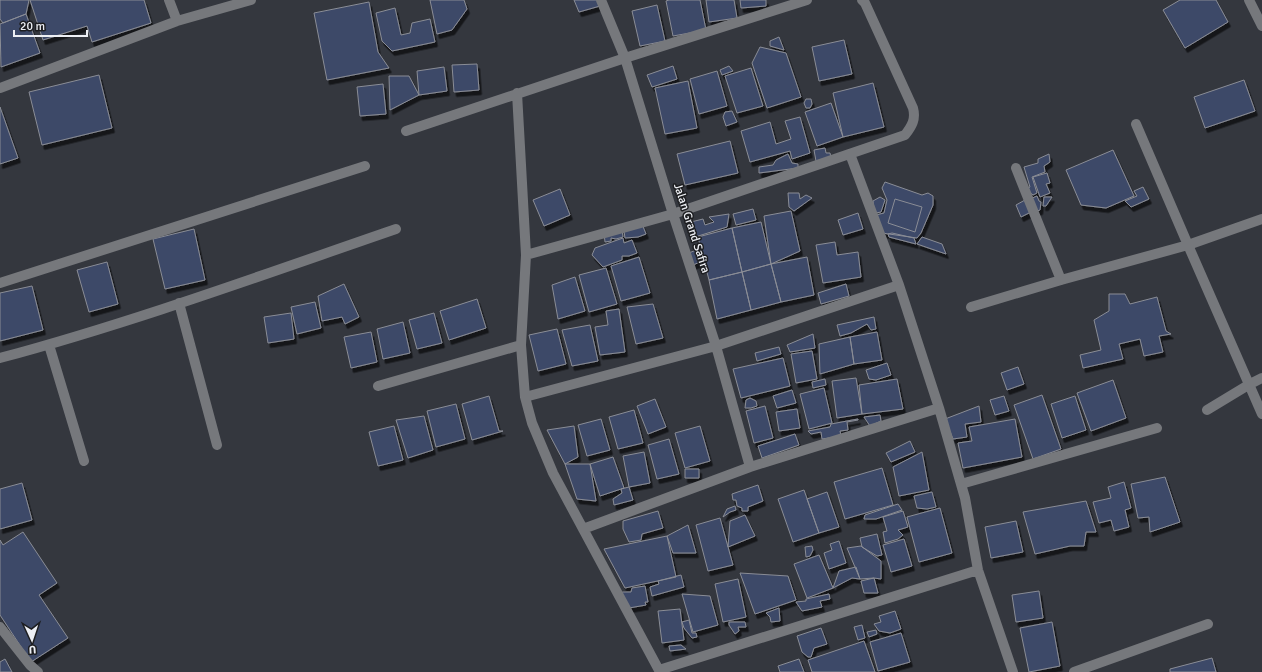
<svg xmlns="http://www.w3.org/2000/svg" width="1262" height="672" viewBox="0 0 1262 672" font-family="Signika,sans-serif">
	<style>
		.building { fill: #3d4867; stroke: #8a8d96; filter: url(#shadow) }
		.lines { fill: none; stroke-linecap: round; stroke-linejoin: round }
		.minor { stroke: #76787c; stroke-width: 10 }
		.labels { text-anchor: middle; stroke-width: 3; stroke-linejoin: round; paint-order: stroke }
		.street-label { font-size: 12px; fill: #edeff4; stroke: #1d1e21 }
	</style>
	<defs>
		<filter id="shadow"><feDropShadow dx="2.5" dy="4.5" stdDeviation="0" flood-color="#0009"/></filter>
	</defs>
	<rect width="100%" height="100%" fill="#34373e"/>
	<path class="building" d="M0 0H29L26 14 3 23 0 19Z
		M30 0H144L151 23 92 42 87 26 43 40Z
		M430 0H464L467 9 452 30 437 34Z
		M574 0H598L600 6 579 12Z
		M669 0H700L706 30 673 36 666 1Z
		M706 0H734L737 18 709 22Z
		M740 0H766V6L741 8Z
		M1180 0H1216L1228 22 1185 48 1163 10Z
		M369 2 378 52 389 68 327 80 314 13Z
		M657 5 665 41 640 46 632 11Z
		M395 8 401 35 410 33 412 23 430 19 435 42 392 51 382 41 376 13Z
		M26 14 40 53 1 67 0 24Z
		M779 37 784 50 770 46V41Z
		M844 40 852 74 819 81 812 47Z
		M760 47 786 53 801 97 767 108 752 63Z
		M477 64 479 90 454 92 452 65Z
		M673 66 677 79 652 87 647 75Z
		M729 66 733 71 722 75 720 70Z
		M444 67 447 91 419 95 417 71Z
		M751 68 763 106 737 113 725 76Z
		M717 71 727 106 699 114 690 79Z
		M99 75 112 128 42 145 29 92Z
		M389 76H409L419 95 390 110Z
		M1244 80 1255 111 1205 128 1194 97Z
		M688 81 697 128 665 134 655 88Z
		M873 83 884 127 843 137 833 93Z
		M383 84 386 114 360 116 357 87Z
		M806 99H811L812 104 810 108H806L804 103Z
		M831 103 843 137 817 146 805 112Z
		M0 107 18 158 0 164Z
		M732 111 737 122 726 126 723 117 725 112Z
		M800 117 810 153 792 159 790 151 750 162 741 131 770 122 776 144 791 139 785 121Z
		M730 141 738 173 685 185 677 154Z
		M825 148 826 153H830L831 158 816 161 814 150Z
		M1113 150 1134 196 1106 208 1081 205 1066 170Z
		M788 154 792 163 798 164V168L759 173V167L773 165 776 160Z
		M1049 154 1050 162 1044 166 1045 172 1032 177 1037 193 1033 195 1026 189 1030 187 1024 167 1038 163V159Z
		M1047 173 1050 183 1046 184 1050 193 1040 197 1033 177Z
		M885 182 922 195 928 193 933 196V205L921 233 917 238 882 233 876 215 884 213 887 200 882 188Z
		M1143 187 1149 199 1131 207 1125 201 1137 196 1134 191Z
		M560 189 570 215 544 226 533 200Z
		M788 193H799L800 199 806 195 812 198 794 211 789 207Z
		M1037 196 1039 201 1041 202 1040 210 1034 212 1030 199Z
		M880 197 885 200 881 212 876 213 874 209 873 201Z
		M1044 197H1052L1046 206H1043Z
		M895 199 922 207 915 232 888 223Z
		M1025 200 1031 212 1021 217 1016 205Z
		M753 209 756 220 736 225 733 214Z
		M791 211 800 251 771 264 764 216Z
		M858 213 863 229 843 235 838 220Z
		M729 214 727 227 695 237 691 222 703 219 705 225 714 222 709 217Z
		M761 222 771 264 742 272 732 228Z
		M642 224 646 234 638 237 625 238 624 231Z
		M732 228 742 272 709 280 698 237Z
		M194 229 205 280 165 289 153 239Z
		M622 230 623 237 616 239 611 238V241L605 242 604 233Z
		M892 233 914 238 916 244 889 237 888 234Z
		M922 237 942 244 946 254 917 244Z
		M623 238 624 243 632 240 637 253 629 256H622V260L603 267 592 255 595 248Z
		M835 242 837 255 858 252 861 277 823 283 816 245Z
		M696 250 700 262 693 265 689 253Z
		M639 257 650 293 621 301 611 266Z
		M807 257 814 295 781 302 771 264Z
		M107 262 118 304 89 312 77 270Z
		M771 264 781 302 751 310 742 272Z
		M606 268 617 304 589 312 579 275Z
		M742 272 751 310 717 319 709 280Z
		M575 277 585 311 558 319 552 285Z
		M344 284 359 317 345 324 342 317 322 321 318 296Z
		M846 284 849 296 821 304 818 293Z
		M32 286 43 330 0 341V293Z
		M1109 294H1125L1130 304 1157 297 1166 331 1171 334 1159 336 1163 352 1144 356 1140 339 1119 344 1123 359 1083 368 1080 355 1101 350 1094 320 1109 311Z
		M477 299 486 328 449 340 440 311Z
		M315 302 321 328 297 334 291 307Z
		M653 304 663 338 636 344 627 307Z
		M619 309 625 352 600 355 595 327 608 325 606 311Z
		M291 313 294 339 268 343 264 317Z
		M434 313 442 343 417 349 409 320Z
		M874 317 876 329 871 330 867 324 851 333 840 336 837 325Z
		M403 322 410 353 383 359 377 329Z
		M590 325 598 361 572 366 562 330Z
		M557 329 566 364 538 371 529 335Z
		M371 332 377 362 351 368 344 337Z
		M877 332 882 360 854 364 850 337Z
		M813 334 815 348 790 352 787 345Z
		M850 337 854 364 820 374 819 344Z
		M779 347 781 354 757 361 755 353Z
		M812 351 817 379 796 383 791 354Z
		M783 358 790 386 741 398 733 369Z
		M887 363 891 375 876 380 869 379 866 370Z
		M1018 367 1024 384 1007 390 1001 373Z
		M856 378 862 414 837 418 832 381Z
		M825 379 826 385 813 388 812 382Z
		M897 379 903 409 862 414 859 385Z
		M1113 380 1126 418 1091 431 1077 393Z
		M824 388 832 423 809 429 800 394Z
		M792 390 796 403 777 408 773 396Z
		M1042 395 1061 449 1033 459 1014 405Z
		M489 396 499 431H503L472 440 462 404Z
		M1004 396 1009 411 995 415 990 400Z
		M1075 396 1086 430 1062 438 1051 404Z
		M750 398 756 401 757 406 751 408H745L746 400Z
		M655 399 666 427 648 434 637 406Z
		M456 404 465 439 436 447 427 411Z
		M765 406 773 438 754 443 746 411Z
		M979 406 981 422 965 424 967 437 953 439 945 419Z
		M797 409 800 428 779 431 776 412Z
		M634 410 643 443 618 449 609 417Z
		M880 415 881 421 870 426 864 417Z
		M424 416 433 450 408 458 396 420Z
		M601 419 610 450 587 456 578 425Z
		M858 419V420L847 422 848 430 840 431 841 436 822 439 821 432 811 434 808 431 830 427 831 424Z
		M1015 419 1022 457 963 468 958 443 972 441 969 427Z
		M394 426 403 460 378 466 369 432Z
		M574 426 578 457 565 464 547 430Z
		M700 426 710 461 685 468 675 433Z
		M795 434 799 445 762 458 758 446Z
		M669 439 679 474 657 479 648 445Z
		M910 441 915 452 891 462 886 453Z
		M644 452 650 483 629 487 623 456Z
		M922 452 929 490 899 496 893 467Z
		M613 457 624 488 600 496 590 464Z
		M565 464H590L596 501 577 499Z
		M882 468 893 505 845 519 834 482Z
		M685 469H699V478H685Z
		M1165 477 1180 522 1150 532 1149 517 1138 518 1131 484Z
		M1124 482 1131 508 1125 510 1129 527 1114 531 1111 520 1099 523 1093 502 1111 498 1108 487Z
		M22 483 32 520 0 529V489Z
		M758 485 763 501 748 507V511H742V508L737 506 736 500H733L732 494Z
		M629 487 633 500 614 505 613 499 622 493 621 489Z
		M804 490 819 533 793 542 778 499Z
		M827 492 839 527 819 533 807 499Z
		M932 492 936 507 927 509 917 508 914 496Z
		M1086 501 1096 532H1086L1084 546H1070L1035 554 1023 512Z
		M898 504 902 510 876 519H864L865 515Z
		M735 506 736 510 730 512 723 517 727 509Z
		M940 508 952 553 919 562 907 517Z
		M658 511 663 528 642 534 641 540 629 542 623 529V521Z
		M903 511 908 527 898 530 903 535 898 539 885 543 883 532 887 531 883 517Z
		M745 515 755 536 728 547 730 521Z
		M720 518 733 565 708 571 696 525Z
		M1016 521 1023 552 991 558 985 527Z
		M688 525 696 553H673L667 536Z
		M23 532 57 583 39 595 68 638 31 662 0 615V540L3 545Z
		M877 534 882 555 877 556 862 547 860 538Z
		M667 536 676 577 625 588 604 549Z
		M904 539 912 566 891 572 883 545Z
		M839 541 846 563 829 569 824 553 832 550 830 544Z
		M812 546 813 550 810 556 806 557 805 547Z
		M861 546 881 561V579L874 578 860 579 847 548Z
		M819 555 833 588 807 598 794 564Z
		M856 567 860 579 852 578 833 588 839 571Z
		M740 573 788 576 796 600 755 614Z
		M681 575 684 587 652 596 650 587 659 584 658 581Z
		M874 578 878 593H864L861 581Z
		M738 579 746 617 723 622 715 584Z
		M645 586 648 602H645L646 605 629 608 620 593 623 592H631L632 588Z
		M1039 591 1043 618 1016 622 1012 595Z
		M682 594 710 596 718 625 693 632Z
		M829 594 830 599 820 601 822 607 802 611 796 602 806 601V599Z
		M779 608 780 621 771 622 770 617 766 613Z
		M680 609 684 640 662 643 658 611Z
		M895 611 901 629 890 633 879 631 874 624 881 622 879 616Z
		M689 620 692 633H696L697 637 692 638 684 628 682 622Z
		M729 622H745L746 627H738L739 631 735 634 729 625Z
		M1052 622 1060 666 1029 672 1020 628Z
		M862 625 865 638 858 640 854 627Z
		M821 628 827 644 814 648 811 657H808L802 652 797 636Z
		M876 630 877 634 869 637 867 632Z
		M901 633 910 662 878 671 870 642Z
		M864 641 875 672H812L808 660Z
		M681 645 686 649 670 651 669 646Z
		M1212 658 1216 672H1170V669Z
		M5 659 12 672H0V662Z
		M799 659 804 672H780L778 666Z"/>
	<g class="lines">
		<path class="minor" d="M169 0 177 21
			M601 0 625 58 673 214 716 346 750 467
			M1249 0 1262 26
			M0 88 177 21 251 0
			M517 93 526 255 521 345 525 397 532 423 553 473 660 672
			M1136 124 1188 245 1262 414
			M406 131 625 58 807 0
			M850 154 899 285 939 408 965 498 978 570 1013 672
			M1016 168 1061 280
			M526 255 673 214 905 135C912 126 916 119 913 108L865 3 862 0
			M0 283 365 166
			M179 303 217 445
			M971 307 1061 280 1188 245 1262 219
			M49 345 84 461
			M0 358C134 322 265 274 396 229
			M378 386 521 345
			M525 397 716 346 899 285
			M1207 410 1250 384 1262 378
			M961 484 1157 428
			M583 529 750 467 939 408
			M0 627 30 665 38 672
			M659 670 978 570
			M1074 672 1208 624"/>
	</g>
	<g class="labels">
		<g class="street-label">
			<text transform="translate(692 228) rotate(72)" y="4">Jalan Grand Safira</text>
		</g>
	</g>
	<g transform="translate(32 640) rotate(177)" stroke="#1d1e21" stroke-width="3" paint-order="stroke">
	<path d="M0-3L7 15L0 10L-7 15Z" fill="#edeff4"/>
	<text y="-6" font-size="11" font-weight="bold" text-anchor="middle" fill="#edeff4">U</text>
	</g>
	<path d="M14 30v6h73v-6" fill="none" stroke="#edeff4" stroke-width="2"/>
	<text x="20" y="30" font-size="12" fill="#edeff4" stroke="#1d1e21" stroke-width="3" paint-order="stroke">20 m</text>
</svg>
